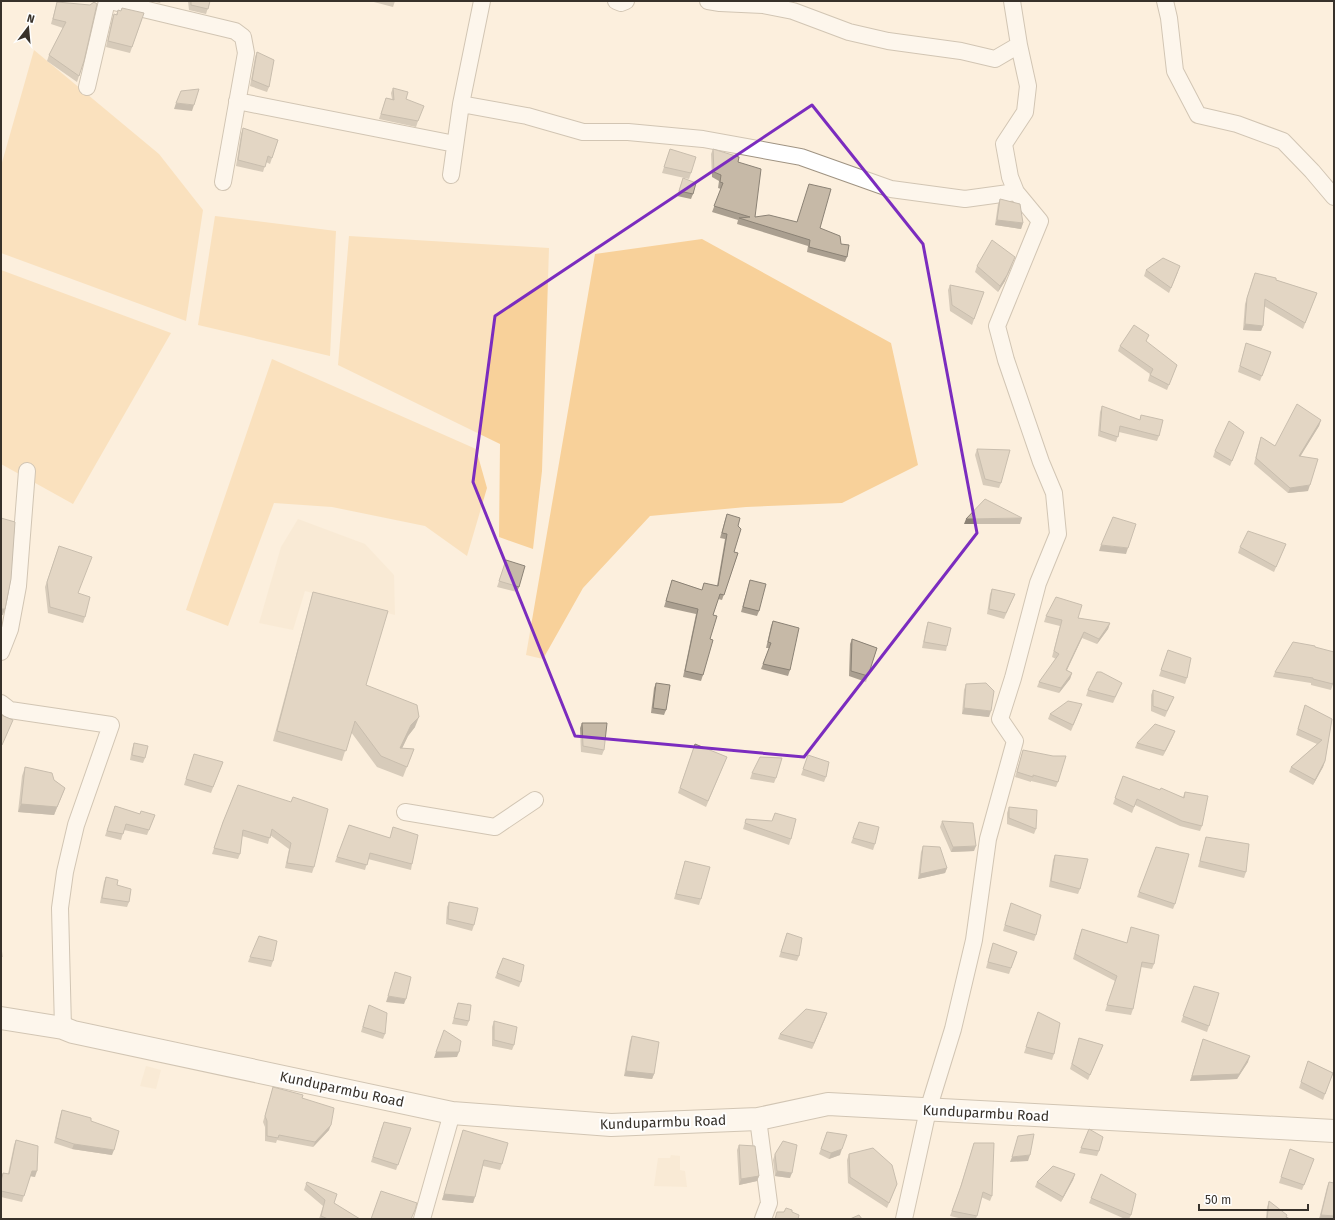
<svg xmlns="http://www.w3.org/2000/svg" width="1335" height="1220" viewBox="0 0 1335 1220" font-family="'Fira Sans',sans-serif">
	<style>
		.built { fill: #f7e5cc }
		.green { fill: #f8d19a }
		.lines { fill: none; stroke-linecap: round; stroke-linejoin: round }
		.minor-casing { stroke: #9f9382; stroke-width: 18 }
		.secondary-casing { stroke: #9f9382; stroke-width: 24 }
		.minor { stroke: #fff; stroke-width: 16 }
		.secondary { stroke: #fff; stroke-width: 22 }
		.wall { fill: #aa9f90 }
		.shaded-wall { fill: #8b8275 }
		.building { fill: #c6b9a7; stroke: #8b8275 }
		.marked { fill: none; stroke: #7b2cbf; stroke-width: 3; stroke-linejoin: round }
		.labels { text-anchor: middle; stroke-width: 4; stroke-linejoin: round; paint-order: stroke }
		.street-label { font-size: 14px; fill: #37312a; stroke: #fefefe }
	</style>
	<rect width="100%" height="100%" fill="#fcefdd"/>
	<path class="built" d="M298 519 365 544 394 575 395 615 305 591 293 630 259 623 281 547Z
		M146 1066 161 1070 156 1089 140 1086Z
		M671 1155 680 1156V1170L685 1171 687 1187 654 1186 658 1158H670Z"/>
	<path class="green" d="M34 50 159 154 203 210 186 321 1 253V166Z
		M215 216 336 231 330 356 198 325Z
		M349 236 549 248 542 471 533 549 499 537 500 444 338 365Z
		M702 239 891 343 918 465 842 503 746 507 650 516 583 588 543 659 526 655 595 254Z
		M1 270 171 333 73 504 1 464Z
		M272 359 476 449 487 488 467 556 425 526 332 507 274 503 228 626 186 610Z"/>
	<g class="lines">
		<g class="minor-casing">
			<path id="minor" d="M110 1 235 31 243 37 246 53 223 182
				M616 1 621 3 626 1
				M708 1 720 3 763 5 793 11 849 32 888 41 961 51 995 59 1019 45 1012 1
				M1165 1 1169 18 1175 71 1198 115 1237 124 1283 141 1312 171 1334 197
				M87 87 107 1
				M237 101 455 144
				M461 104 482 1
				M451 175 461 104 527 116 583 132H628L703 139 801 157 891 189 965 199 1016 192
				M1 652 10 629 18 586 27 471
				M1 703 10 710 111 725 76 825 65 872 60 908 63 1028
				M405 812 495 827 535 800
				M758 1119 769 1203 763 1219
				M422 1219 452 1113
				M904 1219 928 1110 953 1029 974 940 988 839 1015 741 1000 719 1013 678 1038 583 1058 534 1054 493 1041 462 1006 360 997 326 1040 221 1016 192 1010 177 1004 144 1025 112 1028 86 1019 45"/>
		</g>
		<g class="secondary-casing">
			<path id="secondary" d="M1 1018 63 1028 73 1032 452 1113 611 1125 758 1119 828 1104 1334 1131"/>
		</g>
		<use href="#minor" class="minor"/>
		<use href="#secondary" class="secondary"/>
	</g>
	<path class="wall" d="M151 1H161L160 3Z
		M188 1H210L206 14 189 10Z
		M370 1H395L393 7Z
		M57 2 84 61 77 82 47 61 49 55 63 28 51 24Z
		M118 10 142 19 130 53 106 47 112 19 114 14 116 15Z
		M257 52 269 87 267 92 250 86 255 57Z
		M393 88 406 99 418 121 416 127 379 119 386 98 392 99 391 93Z
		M243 128 278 140 270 164 266 162 263 172 236 166 241 134Z
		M670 149 691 173 689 179 662 173Z
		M713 149 738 162 755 217 820 228 841 244 847 257 845 262 807 252 808 246 737 224 738 220 712 212 721 189 718 188 719 181 712 177 711 154Z
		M683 178 693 194 691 199 677 196Z
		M1000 199 1023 223 1021 229 995 225 998 204Z
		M977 266 1005 281 998 292 975 272Z
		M1146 270 1178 272 1169 293 1144 276Z
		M1253 278 1276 280 1317 293 1303 329 1264 306 1263 326 1261 331 1243 330 1245 304Z
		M950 285 984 292 972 325 950 311 948 290Z
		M1147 340 1146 342 1177 365 1167 390 1148 381 1150 374 1118 351 1120 346Z
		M1246 343 1271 352 1260 381 1238 372Z
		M1102 406 1159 436 1157 441 1119 432 1116 442 1098 436 1100 412Z
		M1321 420 1319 426 1300 456 1308 491 1288 493 1254 464 1259 443 1261 437 1275 446Z
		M1244 432 1230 466 1213 457 1215 451Z
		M977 449 1001 483 999 488 983 485 975 455Z
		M727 514 734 552 738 553 722 600 718 599 713 615 710 639 703 675 701 681 683 677 696 614 664 607 672 580 702 590 704 583 717 586 725 539 720 538 725 520Z
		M1286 544 1274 572 1238 553 1240 547Z
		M59 546 78 593 85 617 83 623 48 613 45 587Z
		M506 560 519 587 517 592 497 587Z
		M750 580 759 611 757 616 741 612Z
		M992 589 1015 594 1004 619 987 614 990 594Z
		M313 592 366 685 415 727 408 736 402 748 414 749 403 777 377 767 351 732 342 761 273 741 310 603Z
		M1046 616 1078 618 1110 623 1108 629 1097 644 1082 638 1067 670 1072 673 1070 679 1059 693 1037 687 1039 682 1056 659 1052 657 1060 626 1044 622Z
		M773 621 790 670 788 676 761 669 769 648H766L771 626Z
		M928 622 947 646 946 651 922 648 926 628Z
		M852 639 877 648 866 682 849 676 850 644Z
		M1315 647 1333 684 1331 690 1311 685V683L1273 677 1275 672Z
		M1168 650 1187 678 1185 684 1159 676Z
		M656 683 666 710 664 715 651 713 654 688Z
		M1122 683 1113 703 1086 696 1088 690Z
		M966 684 989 717 962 714 964 690Z
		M1153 690 1174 697 1165 717 1151 711V695Z
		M1305 705 1332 719 1325 761 1323 767 1313 785 1289 772 1291 767 1317 744 1296 735Z
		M1080 710 1071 731 1048 719 1050 714Z
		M582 723 604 750 602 755 581 752 580 728Z
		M1173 736 1163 756 1135 748 1137 743Z
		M134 743 145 758 143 763 130 760 132 749Z
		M695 744 727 757 706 807 678 793Z
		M1023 750 1058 782 1056 787 1031 781V782L1015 777Z
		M808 755 826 777 824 782 801 775Z
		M192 760 223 762 211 793 184 785Z
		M25 767 54 780 65 788 54 815 18 812 22 776Z
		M752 773 776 778 774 783 750 779Z
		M1123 776 1160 790 1183 797 1185 792 1202 826 1200 831 1180 826 1135 805 1132 813 1113 804Z
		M238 785 314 867 312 873 285 868 289 849 270 835 268 844 242 836 240 854 238 859 212 854 223 822Z
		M115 806 140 814 155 815 147 835 124 830 121 840 105 836Z
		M1009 807 1036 829 1034 834 1007 824V813Z
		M775 813 791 839 789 845 743 829 746 819 772 821Z
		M942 821 974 851 951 852 940 827Z
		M859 822 875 844 873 850 851 843Z
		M349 825 390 838 393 827 412 864 411 870 368 859 365 870 335 862Z
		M1206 837 1246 872 1244 878 1198 867Z
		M923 846 947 868 945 873 918 879 921 852Z
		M1156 847 1175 904 1173 909 1137 897Z
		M1055 855 1080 889 1078 894 1049 887 1053 860Z
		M685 861 701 899 699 905 674 899Z
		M106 877 117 885 129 902 127 907 100 903 104 882Z
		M449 902 474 925 472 931 446 924 447 907Z
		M1011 903 1036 935 1034 941 1003 931Z
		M1131 927 1154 964 1152 969 1141 967 1133 1009 1131 1015 1105 1011 1115 981 1073 959 1080 934 1082 929 1127 943Z
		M787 933 799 956 797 961 779 957Z
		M993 943 1017 952 1009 974 986 968Z
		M250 957 273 961 271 967 248 962Z
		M503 958 521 982 519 987 495 978Z
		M1194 986 1209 1026 1207 1032 1181 1022Z
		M458 1003 469 1021 467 1026 452 1024Z
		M369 1005 385 1034 383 1039 361 1032Z
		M1038 1012 1054 1054 1052 1060 1024 1053Z
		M827 1013 812 1049 778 1039 780 1034Z
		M494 1021 514 1045 512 1050 492 1046V1027Z
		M632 1036 654 1074 652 1079 624 1076 630 1041Z
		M1079 1038 1103 1045 1088 1080 1070 1069Z
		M1203 1039 1248 1062 1237 1079 1190 1081Z
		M1308 1061 1333 1073 1323 1100 1299 1088Z
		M273 1087 302 1098 329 1130 313 1147 277 1140 276 1143 265 1141V1127L263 1122Z
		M62 1110 91 1121 112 1155 72 1149 54 1143 60 1116Z
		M382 1127 411 1128 396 1170 371 1162Z
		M1089 1129 1099 1151 1097 1156 1079 1153Z
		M463 1130 502 1164 500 1170 483 1166 473 1203 442 1200Z
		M827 1132 840 1155 829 1159 819 1154Z
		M16 1140 35 1177 30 1176 22 1202 1 1197V1180L3 1173 8 1174 14 1145Z
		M974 1143 992 1196 990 1201 981 1197 976 1219H963L950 1216 959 1191Z
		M739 1145 759 1176 757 1181 739 1185 737 1150Z
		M1290 1149 1314 1159 1302 1190 1279 1183Z
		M775 1154 790 1178 775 1176 773 1160Z
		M849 1154 897 1184 887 1208 848 1183 847 1160Z
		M1075 1174 1073 1180 1061 1202 1035 1187 1037 1182Z
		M1101 1174 1131 1215 1129 1219H1125L1089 1203Z
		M1329 1182 1334 1219H1319L1327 1187Z
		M306 1184 334 1203 360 1219H319L323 1206 304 1190Z
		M1269 1201 1286 1217 1290 1219H1266L1267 1207Z"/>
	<path class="shaded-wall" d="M176 103 194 105 192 111 174 109Z
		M997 220 1023 223 1021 229 995 225Z
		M1013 263 1005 281 998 292 1000 286Z
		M1245 324 1263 326 1261 331 1243 330Z
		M1321 420 1319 426 1297 462 1299 456Z
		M1310 485 1308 491 1288 493 1290 488Z
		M1022 518 1020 524H964L966 519Z
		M1101 545 1128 548 1126 554 1099 551Z
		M1 609H5L3 615H1Z
		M1110 623 1108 629 1097 644 1099 639Z
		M1084 632 1082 638 1064 676 1066 670Z
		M1072 673 1070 679 1059 693 1061 688Z
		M964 708 991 711 989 717 962 714Z
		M419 717 415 727 408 736 397 759 400 748 411 725Z
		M1175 731 1173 736 1163 756 1165 751Z
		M1325 761 1323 767 1313 785 1315 780Z
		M65 788 54 815 18 812 21 804Z
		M976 846 974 851 951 852 953 847Z
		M947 868 945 873 918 879 920 874Z
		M388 996 406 999 404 1004 386 1002Z
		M827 1013 825 1019 812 1049 814 1043Z
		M436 1052H459L457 1057 434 1058Z
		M1250 1056 1248 1062 1237 1079 1190 1081 1192 1076Z
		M626 1071 654 1074 652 1079 624 1076Z
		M331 1125 329 1130 313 1147 315 1142Z
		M74 1144 114 1150 112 1155 72 1149Z
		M842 1149 840 1155 829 1159 831 1153Z
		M1030 1155 1028 1161 1010 1162 1012 1157Z
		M32 1171H37L35 1177 30 1176Z
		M777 1171 792 1173 790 1178 775 1176Z
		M1075 1174 1073 1180 1061 1202 1063 1197Z
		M759 1176 757 1181 739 1185 741 1179Z
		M444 1194 475 1197 473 1203 442 1200Z
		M1321 1215 1334 1216V1219H1319Z"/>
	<path class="building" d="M191 1H210L208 9 191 5Z
		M57 2 90 5 94 2 97 4 84 61 79 76 49 55 66 22 53 19Z
		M122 8 144 13 132 47 108 41 114 14 117 15 118 10 121 11Z
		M257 52 274 60 269 87 252 80Z
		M393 88 408 92 406 99 424 106 418 121 381 114 386 98 394 100Z
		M199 89 194 105 176 103 181 91Z
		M243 128 278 140 272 158 268 156 265 167 238 160Z
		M670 149 696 157 691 173 664 167Z
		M713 149 739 157 738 162 761 169 755 217 769 215 797 222 809 184 831 189 820 228 840 236 841 244 849 245 847 257 809 247 810 240 739 218 750 217 714 206 723 183 720 182 721 175 714 172Z
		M683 178 696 183 693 194 679 191Z
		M1000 199 1020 204 1023 223 997 220Z
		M992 240 1015 257 1007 275 1000 286 977 266Z
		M1163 258 1180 266 1171 288 1146 270Z
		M1255 273 1276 278V280L1317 293 1305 323 1265 299 1263 326 1245 324 1247 298Z
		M950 285 984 292 974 319 952 305Z
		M1134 325 1149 335 1146 341 1177 365 1169 385 1150 375 1153 369 1120 346Z
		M1246 343 1271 352 1262 376 1240 366Z
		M1297 404 1321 420 1299 456 1318 459 1310 485 1290 488 1256 458 1261 437 1275 446Z
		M1102 406 1140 420 1141 415 1163 420 1159 436 1120 426 1118 437 1100 431Z
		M1229 421 1244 432 1232 461 1215 451Z
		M977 449 1010 450 1001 483 985 479Z
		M985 499 1022 518 966 519Z
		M727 514 740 518 738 526 741 529 734 552 738 553 724 595 720 594 713 615 717 616 710 639 713 640 703 675 685 671 698 609 666 601 672 580 702 590 704 583 718 586 727 534 722 533Z
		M1113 517 1136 524 1128 548 1101 545Z
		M1 518 15 522 11 579 5 609H1Z
		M1248 531 1286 544 1276 567 1240 547Z
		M59 546 92 557 78 593 90 597 85 617 50 607 47 582Z
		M506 560 525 566 519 587 499 581Z
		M750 580 766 584 759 611 743 607Z
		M992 589 1015 594 1006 613 989 609Z
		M313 592 388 611 366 685 417 705 419 717 411 725 400 748 414 749 407 767 381 756 355 721 346 751 277 731Z
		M1056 597 1082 605 1078 618 1110 623 1099 639 1084 632 1066 670 1072 673 1061 688 1039 682 1059 654 1054 651 1062 620 1046 616Z
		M773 621 799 628 790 670 763 664 771 643 768 642Z
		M928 622 951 628 947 646 924 642Z
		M852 639 877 648 868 676 851 671Z
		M1293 642 1315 646V647L1334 652V679L1333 684 1313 679V678L1275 672Z
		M1168 650 1191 658 1187 678 1161 670Z
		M1097 672H1101L1122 683 1115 697 1088 690Z
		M656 683 670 685 666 710 653 708Z
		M986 683 994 691 991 711 964 708 966 684Z
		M1153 690 1174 697 1167 711 1153 706Z
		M1068 701 1082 704 1073 725 1050 714Z
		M1305 705 1332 719 1325 761 1315 780 1291 767 1322 740 1298 729Z
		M1 715 13 720 2 745H1Z
		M582 723H607L604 750 583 746Z
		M1155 724 1175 731 1165 751 1137 743Z
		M134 743 148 746 145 758 132 755Z
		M695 744 727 757 708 801 680 788Z
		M1023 750 1053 756H1066L1058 782 1033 775V777L1017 772Z
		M194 754 223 762 213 787 186 779Z
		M808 755 829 762 826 777 803 769Z
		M760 757 782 758 776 778 752 773Z
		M25 767 52 773 54 780 65 788 57 807 21 804Z
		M1123 776 1160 790 1161 788 1184 798 1185 792 1208 796 1202 826 1182 821 1137 799 1134 807 1115 798Z
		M238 785 291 802 293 797 328 809 314 867 287 863 291 843 272 829 270 838 243 830 240 854 214 848 223 822Z
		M115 806 140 814 141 811 155 815 149 830 126 824 123 834 107 831Z
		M1009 807 1037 810 1036 829 1009 818Z
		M775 813 796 819 791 839 745 823 746 819 772 821Z
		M942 821 973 823 976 846 953 847Z
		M859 822 879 827 875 844 853 838Z
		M349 825 390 838 393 827 418 835 412 864 370 853 367 865 337 857Z
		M1206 837 1249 844 1246 872 1200 861Z
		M923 846 940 847 947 868 920 874Z
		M1156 847 1189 854 1175 904 1139 892Z
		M1055 855 1088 859 1080 889 1051 881Z
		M685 861 710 867 701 899 676 894Z
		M106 877 118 880 117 885 131 889 129 902 102 898Z
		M449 902 478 908 474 925 448 919Z
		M1011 903 1041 915 1036 935 1005 925Z
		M1131 927 1159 935 1154 964 1142 962 1133 1009 1107 1005 1117 976 1075 954 1082 929 1127 943Z
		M787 933 802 938 799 956 781 952Z
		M259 936 277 941 273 961 250 957Z
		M993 943 1017 952 1011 968 988 962Z
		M1 946 2 957H1Z
		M503 958 524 965 521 982 497 973Z
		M395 972 411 977 406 999 388 996Z
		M1194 986 1219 993 1209 1026 1183 1016Z
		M458 1003 471 1005 469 1021 454 1018Z
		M369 1005 387 1013 385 1034 363 1027Z
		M806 1009 827 1013 814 1043 780 1034Z
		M1038 1012 1060 1023 1054 1054 1026 1047Z
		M494 1021 517 1027 514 1045 494 1040Z
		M444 1030 461 1041 459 1052H436Z
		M632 1036 659 1042 654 1074 626 1071Z
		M1079 1038 1103 1045 1090 1075 1072 1064Z
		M1203 1039 1250 1056 1239 1074 1192 1076Z
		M1308 1061 1333 1073 1325 1094 1301 1082Z
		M273 1087 303 1095 302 1098 334 1108 331 1125 315 1142 279 1135 278 1138 267 1136V1121L265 1116Z
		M62 1110 91 1118V1121L119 1131 114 1150 74 1144 56 1138Z
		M384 1122 411 1128 398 1165 373 1157Z
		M1089 1129 1103 1137 1099 1151 1081 1148Z
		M463 1130 508 1143 502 1164 484 1160 475 1197 444 1194Z
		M827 1132 847 1135 842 1149 831 1153 821 1149Z
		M1034 1134 1030 1155 1012 1157 1018 1136Z
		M16 1140 38 1146 37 1171H32L24 1196 1 1191V1181L3 1173 9 1174Z
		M783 1141 797 1145 792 1173 777 1171 775 1154Z
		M974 1143H994L992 1196 983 1192 977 1216 952 1211 961 1186Z
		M739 1145 755 1146 759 1176 741 1179Z
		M873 1148 892 1165 897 1184 889 1203 850 1177 849 1154Z
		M1290 1149 1314 1159 1304 1185 1281 1177Z
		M1053 1166 1075 1174 1063 1197 1037 1182Z
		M1101 1174 1136 1194 1131 1215 1091 1198Z
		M307 1182 337 1194 334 1203 360 1219H328L321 1216 325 1200 306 1184Z
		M1329 1182 1334 1183V1216L1321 1215Z
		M381 1191 417 1203 415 1210 411 1219H371Z
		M1269 1201 1287 1215 1286 1217 1290 1219H1267Z
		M786 1208 792 1210V1212L799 1215 798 1219H775L777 1212H784Z
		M859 1215 862 1219H850Z"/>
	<path d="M0 0H1335V1220H0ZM812 105 923 244 977 533 804 757 575 736 473 482 495 316Z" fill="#fcefdd" fill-opacity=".55" fill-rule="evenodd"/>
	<path class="marked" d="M812 105 923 244 977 533 804 757 575 736 473 482 495 316Z"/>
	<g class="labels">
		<g class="street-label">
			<text transform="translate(342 1089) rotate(12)" y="5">Kunduparmbu Road</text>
			<text transform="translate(986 1113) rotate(3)" y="5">Kunduparmbu Road</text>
			<text transform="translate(663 1122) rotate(-2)" y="5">Kunduparmbu Road</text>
		</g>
	</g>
	<rect width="1335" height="1220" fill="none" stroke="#37312a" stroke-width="4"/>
	<g transform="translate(28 28) rotate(16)" stroke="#fefefe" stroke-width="3" paint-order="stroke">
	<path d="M0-3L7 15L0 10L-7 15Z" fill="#37312a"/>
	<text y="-6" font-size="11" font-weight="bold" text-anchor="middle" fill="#37312a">N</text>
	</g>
	<path d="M1199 1204v6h109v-6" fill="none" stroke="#37312a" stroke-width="2"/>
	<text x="1205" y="1204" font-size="12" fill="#37312a" stroke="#fefefe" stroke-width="3" paint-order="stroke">50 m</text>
</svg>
